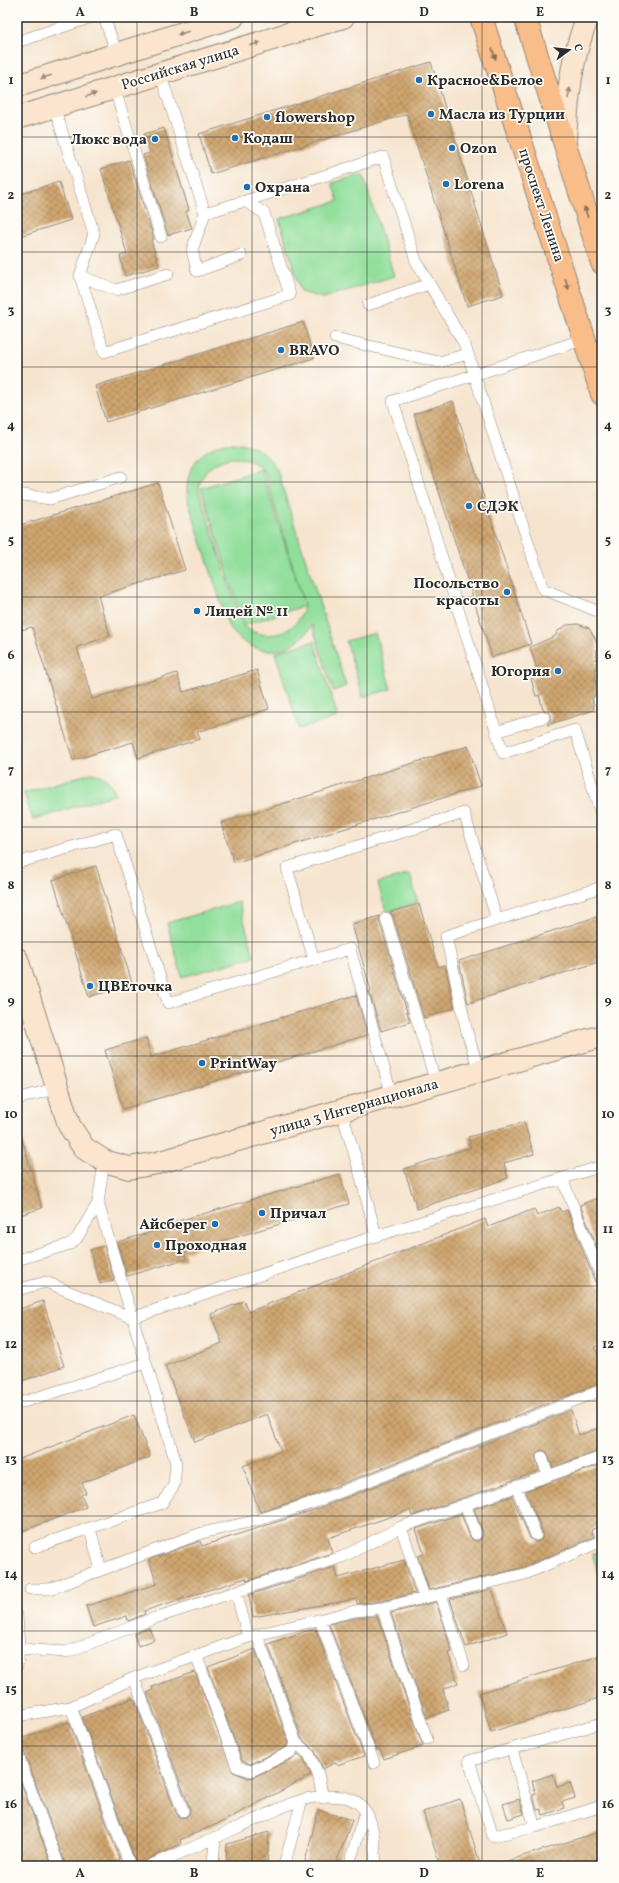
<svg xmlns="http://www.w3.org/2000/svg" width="619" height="1883" viewBox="0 0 619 1883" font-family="Vollkorn,serif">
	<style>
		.green { fill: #92df9c; stroke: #5e8564; fill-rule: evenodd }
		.building { fill: url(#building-cross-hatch) }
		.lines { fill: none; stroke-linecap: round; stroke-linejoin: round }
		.lane-casing { stroke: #90887c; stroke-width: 12 }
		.secondary-casing { stroke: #90887c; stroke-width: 24 }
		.primary-casing { stroke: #90887c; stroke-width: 24 }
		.lane { stroke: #fff; stroke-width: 11 }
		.secondary { stroke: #fce5cf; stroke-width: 22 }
		.primary { stroke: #f8bd88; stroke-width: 22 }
		.oneway { fill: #94887d }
		.oneway2 { fill: #876d55 }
		.grid { fill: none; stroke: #2b2b2b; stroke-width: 1; stroke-opacity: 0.55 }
		.poi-dot { fill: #1f6fb2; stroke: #fdfcf7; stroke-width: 1.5 }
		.labels { text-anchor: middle; stroke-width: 3.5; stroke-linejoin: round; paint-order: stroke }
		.street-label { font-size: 15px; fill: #2b2b2b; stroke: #fdfcf7 }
		.poi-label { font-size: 15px; font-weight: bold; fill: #2b2b2b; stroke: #fdfcf7; text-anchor: start }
		.neatline { fill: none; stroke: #2b2b2b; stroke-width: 1.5 }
		.grid-label { font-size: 13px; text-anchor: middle; font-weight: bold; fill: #2b2b2b }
	</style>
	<defs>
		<pattern id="building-cross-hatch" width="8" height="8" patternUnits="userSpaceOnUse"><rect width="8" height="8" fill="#cfa670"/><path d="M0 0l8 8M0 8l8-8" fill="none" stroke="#a8875c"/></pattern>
	</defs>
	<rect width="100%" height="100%" fill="#fdfcf7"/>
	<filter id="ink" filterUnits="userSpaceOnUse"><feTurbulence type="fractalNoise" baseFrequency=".025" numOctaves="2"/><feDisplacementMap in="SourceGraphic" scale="8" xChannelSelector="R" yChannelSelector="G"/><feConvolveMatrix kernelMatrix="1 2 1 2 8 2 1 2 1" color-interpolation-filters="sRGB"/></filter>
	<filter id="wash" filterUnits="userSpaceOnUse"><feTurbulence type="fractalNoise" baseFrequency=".012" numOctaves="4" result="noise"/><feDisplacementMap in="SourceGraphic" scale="16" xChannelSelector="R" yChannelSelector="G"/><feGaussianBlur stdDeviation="0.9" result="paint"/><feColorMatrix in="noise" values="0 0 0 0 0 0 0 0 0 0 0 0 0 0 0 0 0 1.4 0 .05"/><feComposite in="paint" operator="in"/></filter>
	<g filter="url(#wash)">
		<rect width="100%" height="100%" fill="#f6e4ce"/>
		<path class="green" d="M363 174 394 276 323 298 301 292 279 219 338 201 332 183Z
			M233 442C253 444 267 452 277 470L346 686 333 691 312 625C291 659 250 659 228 625L189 504C181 471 199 446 233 442ZM232 458C245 458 258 462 265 473L304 604 261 469 201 488 244 625 304 606C298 636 263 643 242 625L199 491C199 473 215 460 232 458Z
			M375 633 391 689 363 697 346 641Z
			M314 641 338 717 299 729 275 653Z
			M91 773C104 774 111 782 116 794L33 820 24 793Z
			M410 874 418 902 386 912 378 883Z
			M239 902 254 957 182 977 167 923Z
			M602 1551V1582L592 1554Z"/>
		<g id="blocks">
			<path class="building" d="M431 62 503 295 467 306 407 114 211 174 199 134Z
				M164 128 189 210 186 211 192 228 168 235 143 155 150 153 144 134Z
				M129 160 154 239 151 240 159 266 125 276 120 256 127 254 101 169Z
				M59 182 71 220 17 237V195Z
				M303 322 314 358 106 422 95 386Z
				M453 401 531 644 492 657 414 414Z
				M158 483 185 570 98 596 110 636 77 647 92 699 177 673 183 692 257 670 269 709 197 732 200 739 138 758 133 742 73 760 32 627 17 631V526Z
				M578 624 589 628 596 640 597 646 595 694 592 699 594 710 547 725 551 719V715L548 712 543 710 539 695 536 696 531 679 539 676 530 647 555 636 558 631 567 625Z
				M468 746 481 786 234 863 221 823Z
				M96 866 132 983 89 997 53 880Z
				M419 904 438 967 445 965 454 1008 424 1018 393 916 390 912Z
				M602 915V961L468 1003 459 961Z
				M380 916 379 920 410 1022 381 1031 369 991H371L352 924Z
				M356 995 367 1035 123 1109 105 1050 146 1038 151 1057Z
				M524 1122 534 1154 504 1163 508 1178 417 1209 404 1169 471 1147 468 1137Z
				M17 1139H22L42 1208 17 1216Z
				M340 1174 349 1204 184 1252 186 1259 127 1276 117 1242 176 1225 175 1222Z
				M602 1196V1260L580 1205Z
				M559 1207 561 1212 567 1210 595 1282 602 1286V1344L595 1347 602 1365V1382L313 1495 260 1512 243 1466 281 1451 267 1414 195 1442 165 1366 222 1343 211 1314 244 1301 248 1312 485 1219 488 1227 534 1209 537 1216Z
				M104 1246 114 1280 100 1284 90 1250Z
				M43 1301 64 1366 17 1383V1310Z
				M571 1410 579 1435 602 1427V1450L552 1467 547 1452 540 1450 535 1456 539 1471 412 1516 410 1510 328 1538 332 1553 247 1581 246 1578 144 1611 145 1614 128 1621 127 1616 93 1627 86 1606 157 1584 149 1560 200 1541 202 1546 317 1509Z
				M134 1415 150 1457 82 1483 86 1493 81 1495 86 1507 17 1533V1460Z
				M602 1464V1525L591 1530 594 1537 521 1568 429 1590 418 1556 424 1554 416 1529 461 1514 470 1537 474 1541H478L482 1538 483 1532 474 1509 512 1496 530 1538 535 1542H538L542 1539 543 1533 526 1491Z
				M404 1560 415 1593 381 1601 357 1604 356 1599 253 1617 249 1595 335 1567 338 1578Z
				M492 1589 507 1633 466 1647 450 1599Z
				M436 1602 452 1652 448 1653 458 1683 443 1689 449 1710 427 1718 391 1613Z
				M377 1616 423 1746 384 1759 380 1749 377 1751 329 1624 356 1618Z
				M149 1628 154 1640 138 1646 134 1634Z
				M315 1628 364 1756 337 1765 336 1762 323 1769 315 1751 302 1739 268 1644Z
				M255 1649 288 1742 286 1747 250 1764 242 1761 208 1667Z
				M602 1655V1697L491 1732 479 1693Z
				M195 1672 233 1772 249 1778 254 1777 294 1758 298 1754 303 1758 311 1775 224 1821 180 1840 181 1844 146 1860 142 1866H137L82 1717 134 1698 176 1813 181 1818 186 1817 190 1813V1809L147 1693 153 1690 152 1687Z
				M69 1722 120 1860 100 1866H66L24 1751 17 1746V1740Z
				M17 1773 52 1866H17Z
				M553 1774 557 1787 570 1783 575 1798 562 1802 564 1808 543 1815 541 1809 537 1810 533 1795 536 1794 532 1781Z
				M460 1799 469 1828 481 1866H440L423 1812Z
				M519 1799 524 1814 508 1819 503 1804Z
				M318 1810 352 1820 335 1866H304Z
				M602 1831V1866H505L504 1862Z
				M269 1832 267 1866H226L227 1844Z"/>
		</g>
	</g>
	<g filter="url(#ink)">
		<use href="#blocks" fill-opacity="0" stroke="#90887c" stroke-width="1"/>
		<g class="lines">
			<g class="lane-casing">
				<path id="lane" d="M104 17 117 54
					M17 42 92 17
					M114 87 161 237
					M54 106 94 234 80 276 104 352 290 295 264 213 245 201 205 213 160 73
					M245 201 383 157 416 261 465 345 543 589 602 613
					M205 213 192 250 197 271 241 255
					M80 276 116 290 168 274
					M368 305 429 284
					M335 338 439 362 468 354
					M585 339 393 401 503 753 575 730 602 818
					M17 494 50 499 121 477
					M599 700 602 699
					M496 732 544 717
					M17 863 116 834 168 1003 350 949 392 1096
					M386 918 436 1083
					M314 960 287 868 464 813 497 920
					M479 1071 467 1032 446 936 602 887
					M17 1099 57 1088
					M341 1110 358 1166 376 1236
					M562 1178 602 1279
					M17 1260 70 1244 77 1238 98 1203
					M17 1290 46 1282 132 1318 376 1236 602 1166
					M17 1404 146 1363
					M542 1457 548 1476
					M516 1486 536 1535
					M465 1504 476 1534
					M401 1527 424 1597
					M90 1529 101 1570 202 1533 258 1520 315 1502 602 1390
					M35 1547 162 1503 174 1485 176 1463 98 1203 104 1161
					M30 1589H49L101 1570
					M236 1591 248 1637
					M441 1595 464 1665
					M382 1608 427 1739
					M17 1616 19 1649 17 1666
					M320 1620 374 1763
					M19 1649 67 1652 155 1618 342 1557 401 1527 602 1457
					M196 1655 237 1767 251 1771 291 1752 296 1743 257 1635
					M134 1678 183 1811
					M71 1707 130 1866
					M17 1716 71 1707 134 1678 248 1637 355 1611 382 1608 525 1574 602 1541
					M602 1723 469 1761 493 1836 535 1827 602 1806
					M296 1743 309 1754 318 1774 323 1798
					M512 1750 535 1827
					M17 1753 59 1866
					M351 1858 365 1812
					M149 1866C187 1851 225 1833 263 1816 275 1811 289 1803 302 1800 315 1796 340 1794 353 1800 376 1811 374 1845 376 1866
					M213 1866 215 1837
					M284 1866 302 1800"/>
			</g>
			<g class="secondary-casing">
				<path id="secondary" d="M17 86 233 17
					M17 118 343 17
					M565 142C567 100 571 56 588 17
					M17 959 69 1125 84 1148 104 1161 129 1168 157 1163 602 1036"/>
			</g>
			<g class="primary-casing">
				<path id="primary" d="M481 17 602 394
					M525 17 602 263"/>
			</g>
			<use href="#lane" class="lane"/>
			<use href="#secondary" class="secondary"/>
			<use href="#primary" class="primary"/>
		</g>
		<defs><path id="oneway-solid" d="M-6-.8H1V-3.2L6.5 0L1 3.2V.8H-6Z"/></defs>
		<g class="oneway">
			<use href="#oneway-solid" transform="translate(183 33) rotate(162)"/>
			<use href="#oneway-solid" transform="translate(255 44) rotate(-17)"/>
			<use href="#oneway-solid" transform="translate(46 77) rotate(162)"/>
			<use href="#oneway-solid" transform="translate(569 93) rotate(-79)"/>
			<use href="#oneway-solid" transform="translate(91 95) rotate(-17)"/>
		</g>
		<g class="oneway2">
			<use href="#oneway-solid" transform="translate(494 54) rotate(72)"/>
			<use href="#oneway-solid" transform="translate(586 212) rotate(-108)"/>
			<use href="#oneway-solid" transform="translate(567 284) rotate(72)"/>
		</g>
	</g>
	<path class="grid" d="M137 17V1866M252 17V1866M367 17V1866M482 17V1866M17 137H602M17 252H602M17 367H602M17 482H602M17 597H602M17 712H602M17 827H602M17 942H602M17 1056H602M17 1171H602M17 1286H602M17 1401H602M17 1516H602M17 1631H602M17 1746H602"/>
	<g class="poi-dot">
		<circle cx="419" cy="80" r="4"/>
		<circle cx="431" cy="114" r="4"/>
		<circle cx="267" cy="117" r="4"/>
		<circle cx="235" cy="138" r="4"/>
		<circle cx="155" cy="139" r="4"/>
		<circle cx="452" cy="148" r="4"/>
		<circle cx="446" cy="184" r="4"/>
		<circle cx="247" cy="187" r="4"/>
		<circle cx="281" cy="350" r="4"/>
		<circle cx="469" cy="506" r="4"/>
		<circle cx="507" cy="592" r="4"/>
		<circle cx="197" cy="611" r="4"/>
		<circle cx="558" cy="671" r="4"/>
		<circle cx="90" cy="986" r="4"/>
		<circle cx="202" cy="1063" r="4"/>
		<circle cx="262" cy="1213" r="4"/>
		<circle cx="215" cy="1224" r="4"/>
		<circle cx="157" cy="1245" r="4"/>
	</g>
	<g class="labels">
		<g class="street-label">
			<text transform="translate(180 67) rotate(-17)" y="5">Российская улица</text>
			<text transform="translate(542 205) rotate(72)" y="5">проспект Ленина</text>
			<text transform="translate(354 1107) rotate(-16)" y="5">улица 3 Интернационала</text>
		</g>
		<g class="poi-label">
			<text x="427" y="85">Красное&amp;Белое</text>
			<text x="439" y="119">Масла из Турции</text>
			<text x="275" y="122">flowershop</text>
			<text x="243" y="143">Кодаш</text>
			<text x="147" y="144" text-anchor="end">Люкс вода</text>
			<text x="460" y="153">Ozon</text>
			<text x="454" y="189">Lorena</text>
			<text x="255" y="192">Охрана</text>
			<text x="289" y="355">BRAVO</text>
			<text x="477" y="511">СДЭК</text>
			<text x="499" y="588" text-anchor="end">Посольство<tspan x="499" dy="17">красоты</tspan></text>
			<text x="205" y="616">Лицей № 11</text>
			<text x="550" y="676" text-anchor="end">Югория</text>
			<text x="98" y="991">ЦВЕточка</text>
			<text x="210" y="1068">PrintWay</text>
			<text x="270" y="1218">Причал</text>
			<text x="207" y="1229" text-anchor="end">Айсберег</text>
			<text x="165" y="1250">Проходная</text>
		</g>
	</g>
	<rect width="619" height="1883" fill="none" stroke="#fdfcf7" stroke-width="44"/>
	<g transform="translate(569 50) rotate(75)" stroke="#fdfcf7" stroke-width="3" paint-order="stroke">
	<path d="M0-3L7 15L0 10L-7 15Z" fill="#2b2b2b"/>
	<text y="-6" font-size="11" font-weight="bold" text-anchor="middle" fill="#2b2b2b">С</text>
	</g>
	<rect x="22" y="22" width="575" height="1839" class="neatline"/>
	<g class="grid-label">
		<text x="80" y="16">A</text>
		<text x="194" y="16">B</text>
		<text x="310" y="16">C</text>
		<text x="424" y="16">D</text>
		<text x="540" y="16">E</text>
		<text x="11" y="84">1</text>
		<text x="608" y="84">1</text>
		<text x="11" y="199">2</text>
		<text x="608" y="199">2</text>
		<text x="11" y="314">3</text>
		<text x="608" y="314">3</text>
		<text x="11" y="429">4</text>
		<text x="608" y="429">4</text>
		<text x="11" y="544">5</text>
		<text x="608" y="544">5</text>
		<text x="11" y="659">6</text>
		<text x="608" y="659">6</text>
		<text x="11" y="774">7</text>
		<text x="608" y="774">7</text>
		<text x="11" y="889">8</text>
		<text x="608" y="889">8</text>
		<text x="11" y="1004">9</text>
		<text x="608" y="1004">9</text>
		<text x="11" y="1118">10</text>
		<text x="608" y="1118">10</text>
		<text x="11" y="1233">11</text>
		<text x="608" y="1233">11</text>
		<text x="11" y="1348">12</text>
		<text x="608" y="1348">12</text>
		<text x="11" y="1463">13</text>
		<text x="608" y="1463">13</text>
		<text x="11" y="1578">14</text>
		<text x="608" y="1578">14</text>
		<text x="11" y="1693">15</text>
		<text x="608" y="1693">15</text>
		<text x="11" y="1808">16</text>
		<text x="608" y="1808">16</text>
		<text x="80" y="1877">A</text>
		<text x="194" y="1877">B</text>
		<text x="310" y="1877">C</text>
		<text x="424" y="1877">D</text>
		<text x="540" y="1877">E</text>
	</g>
</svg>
